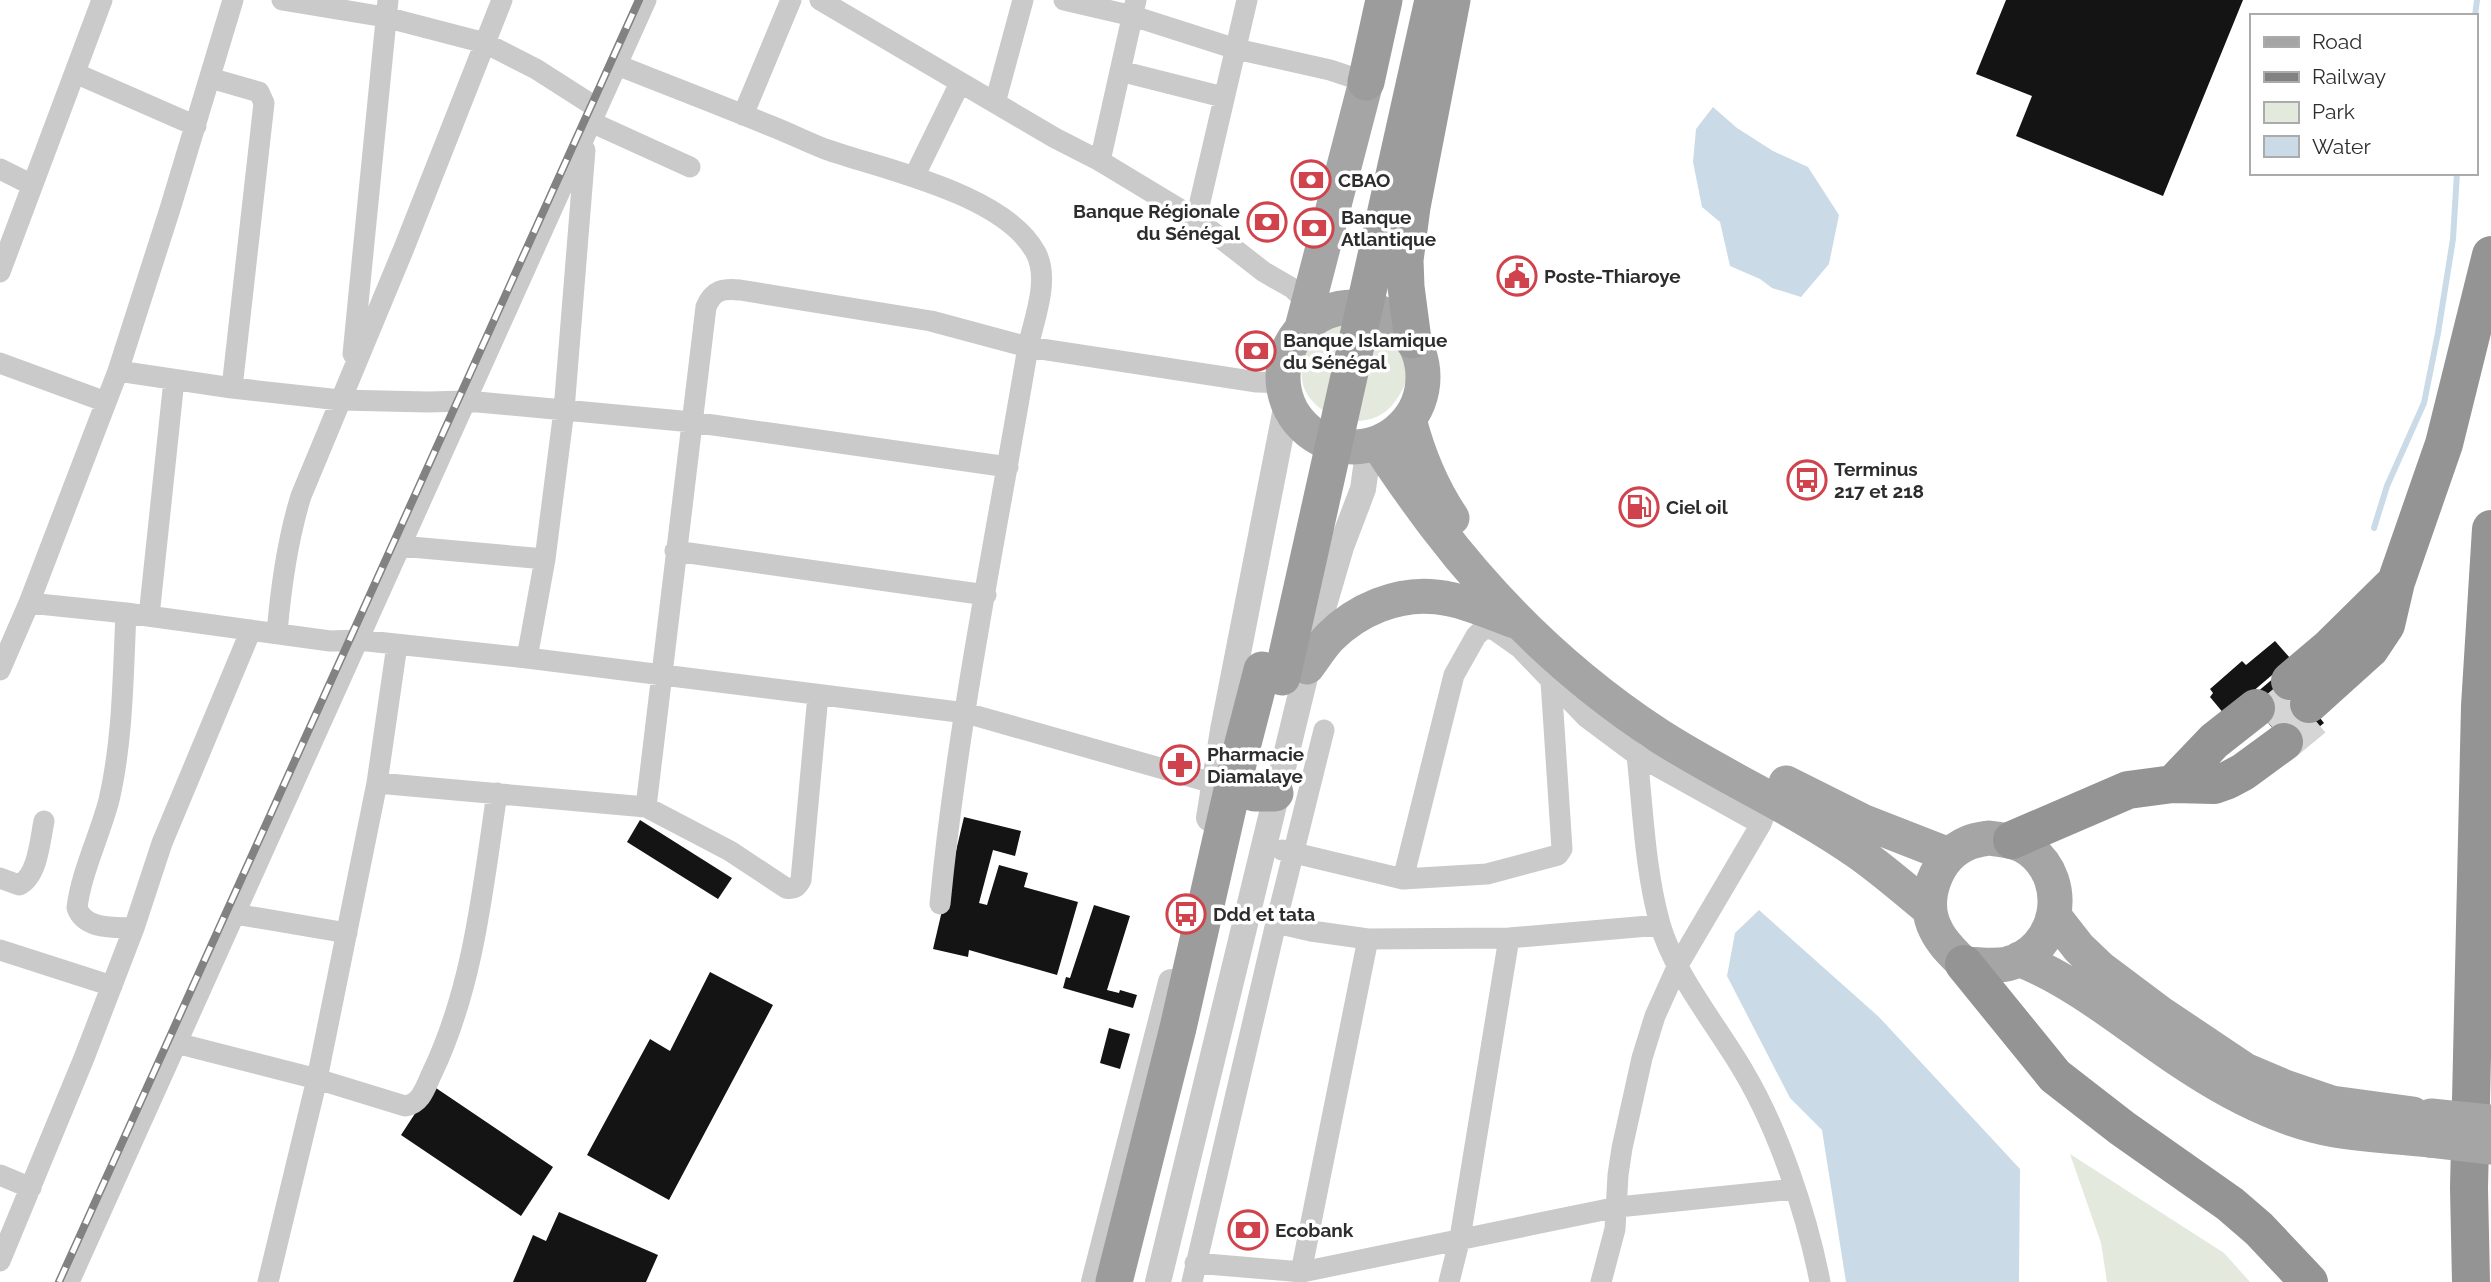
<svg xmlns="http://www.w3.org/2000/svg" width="2491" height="1282" viewBox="0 0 2491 1282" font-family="Raleway,sans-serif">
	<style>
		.green { fill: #e3e9dc }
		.water { fill: #cadbe7 }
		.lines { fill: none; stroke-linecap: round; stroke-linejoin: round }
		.stream { stroke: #cadbe7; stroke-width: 6 }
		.building { fill: #141414 }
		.motorway-tunnel { stroke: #d5d5d5; stroke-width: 38; stroke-dasharray: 38 19; stroke-linecap: butt }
		.minor { stroke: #cacaca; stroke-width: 21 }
		.tertiary { stroke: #cacaca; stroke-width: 26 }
		.primary { stroke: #a5a5a5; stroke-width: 35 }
		.trunk { stroke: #9c9c9c; stroke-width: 37 }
		.motorway { stroke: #949494; stroke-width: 38 }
		.rail-casing { stroke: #828282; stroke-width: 8 }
		.rail { stroke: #fff; stroke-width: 5; stroke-dasharray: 16; stroke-linecap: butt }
		.primary-bridge { stroke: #a5a5a5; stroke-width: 35 }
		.trunk-bridge { stroke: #9c9c9c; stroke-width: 37 }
		.labels { text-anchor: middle; stroke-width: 7; stroke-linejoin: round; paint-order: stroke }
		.poi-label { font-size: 19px; font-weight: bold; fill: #2d2d2d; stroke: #fff; text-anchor: start }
	</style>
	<rect width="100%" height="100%" fill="#fff"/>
	<path class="green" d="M1359 319C1400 334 1425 362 1394 403 1372 433 1321 423 1305 390 1294 365 1310 328 1337 320 1343 318 1352 320 1359 319Z
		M2070 1154 2224 1253 2250 1282H2107L2101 1243Z"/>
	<path class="water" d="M1713 107 1737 128 1773 151 1808 167 1839 215 1829 264 1801 297 1772 288 1760 279 1730 266 1720 222 1702 207 1693 162 1696 129Z
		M1759 910 1879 1017 2020 1169 2019 1282H1846L1822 1130 1790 1098 1727 976 1735 933Z"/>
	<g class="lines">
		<path class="stream" d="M2475 16 2477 0
			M2374 528 2387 486 2424 403 2438 333 2453 239 2457 173"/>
	</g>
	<path class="building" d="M2006 0H2243L2163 196 2016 136 2032 96 1976 74Z
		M2275 641 2291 659 2225 715 2210 697 2213 693 2210 689 2242 661 2246 665Z
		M2282 671 2324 723 2290 750 2249 699Z
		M964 817 1021 831 1015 856 993 850 979 903 987 905 999 865 1028 873 1024 887 1078 902 1057 975 969 950 968 957 933 949Z
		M640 820 732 878 718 899 627 842Z
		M1094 905 1130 916 1107 990 1119 993 1120 990 1137 995 1133 1008 1063 988 1066 977 1070 978Z
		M710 972 773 1005 669 1200 587 1155 650 1039 670 1051Z
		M1109 1028 1130 1034 1120 1069 1100 1063Z
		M433 1086 553 1167 521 1216 401 1135Z
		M559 1212 658 1255 646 1282H513L533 1235 546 1241Z"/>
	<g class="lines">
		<path class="motorway-tunnel" d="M2266 720 2299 692
			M2284 742 2318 714"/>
		<path class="minor" d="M282 0 385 17 485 43 536 69 597 108
			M820 0 1055 138 1100 161 1196 219 1264 272 1292 288 1313 307
			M1064 0 1133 16 1236 49 1330 70 1366 82
			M617 65C668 85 720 105 771 126 789 133 807 142 825 149 885 170 1005 194 1036 253 1050 280 1034 319 1028 347 997 532 958 717 940 904
			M1120 71 1223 97
			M75 73 196 126
			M210 78 259 92 264 103 232 388
			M995 103 1023 0
			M743 115 791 0
			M591 122 690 167
			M1100 161 1136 0
			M0 169 32 185
			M914 177 960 83
			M1196 219 1247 0
			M0 272 102 0
			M353 354 388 0
			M0 363 106 402
			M118 371 232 388 340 400 428 402 467 401 692 422 1008 467
			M400 546 545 559
			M675 551 986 595
			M29 603 126 613 330 641 358 640 527 658 966 713 1227 787
			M126 613C123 675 123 740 109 800 100 835 81 873 77 908 85 930 114 927 134 928
			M149 616 174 380
			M277 633C281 586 287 541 301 496L404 248 502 0
			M527 658 545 559 564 410 585 150
			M0 670 29 603 118 371 170 209 233 0
			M1637 755C1643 811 1645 870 1660 924 1674 974 1718 1027 1744 1072 1779 1131 1807 1215 1820 1282
			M377 783 397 645
			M646 807 706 307C713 290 723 288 740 290L931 321 1028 347 1257 382 1283 383
			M1282 850 1403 879 1487 874 1558 855 1562 849 1551 681
			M0 878 19 885C38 876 40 840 44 821
			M1403 879 1454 675 1476 636 1484 628 1493 629 1520 648 1586 717 1637 755 1761 824
			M235 914 347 933
			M1276 923 1311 931 1368 939 1509 938 1660 925
			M0 950 112 986
			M176 1043 317 1079 405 1106C422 1104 426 1085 433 1071 474 984 483 887 497 793
			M0 1175 31 1188
			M0 1261 84 1058 134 928 162 843 251 630
			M1195 1263 1302 1272 1618 1207 1794 1189
			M69 1282 646 0
			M268 1282 317 1079 377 783 646 807 730 851 786 888C794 890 797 887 801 880L818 695
			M1192 1282 1276 923 1324 730
			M1299 1282 1368 939
			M1449 1282 1460 1238 1509 938
			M1601 1282 1615 1229 1618 1175 1622 1148 1642 1058 1655 1016 1678 965 1761 824 1766 811"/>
		<path class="tertiary" d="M1209 818 1223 730 1287 403
			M1094 1282 1171 982
			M1158 1282 1316 632 1341 547 1363 489 1369 446"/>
		<path class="primary" d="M1283 377a70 70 0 1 1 140 0a70 70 0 1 1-140 0Z
			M1302 328 1366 82
			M1409 419C1418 454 1432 488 1452 518
			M1378 443C1395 472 1415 498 1435 525 1498 608 1571 678 1658 735 1723 777 1795 808 1859 853 1883 870 1906 890 1929 909
			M1307 667C1315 657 1321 646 1330 637 1357 610 1398 592 1437 597 1464 600 1490 612 1515 621
			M1786 783 1862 821 1949 855
			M1989 838C2004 840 2018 841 2030 850 2072 882 2059 951 2007 964 1993 967 1978 964 1964 964 1954 954 1942 943 1936 930 1920 900 1936 856 1968 843 1975 840 1983 839 1989 838Z
			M2054 916 2079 948 2100 968 2160 1013 2245 1070 2285 1087 2332 1103 2413 1114
			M2019 959C2083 985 2132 1030 2190 1067 2233 1095 2283 1121 2335 1130 2366 1135 2398 1137 2430 1140"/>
		<path class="trunk" d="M1366 82 1384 0
			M1413 340 1406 287 1405 260 1412 207 1452 0
			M1254 793H1275
			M1114 1282 1178 1028 1240 755 1262 670"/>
		<path class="motorway" d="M2290 681 2329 648 2396 582
			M2309 704 2370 649 2386 625 2396 582 2444 444 2491 255
			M2173 784 2214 741 2256 708
			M2012 840 2128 790 2173 784 2214 785 2228 780 2243 772 2284 742
			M1964 964 2055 1076 2122 1128 2230 1204 2259 1229 2309 1282
			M2471 1282 2469 1188 2480 706 2491 529"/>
		<g class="rail-casing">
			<path id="rail" d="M59 1282 639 0"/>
		</g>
		<use href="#rail" class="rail"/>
		<path class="primary-bridge" d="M2431 1116 2491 1122
			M2430 1140 2491 1147"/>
		<path class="trunk-bridge" d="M1282 677 1433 0"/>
	</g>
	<defs>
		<g id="bank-ring" transform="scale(2.0125)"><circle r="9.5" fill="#fff" stroke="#d0424c" stroke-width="1.5"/><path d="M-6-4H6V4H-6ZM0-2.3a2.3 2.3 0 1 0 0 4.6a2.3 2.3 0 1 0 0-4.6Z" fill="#d0424c"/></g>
		<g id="civic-ring" transform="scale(2.0125)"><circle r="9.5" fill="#fff" stroke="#d0424c" stroke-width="1.5"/><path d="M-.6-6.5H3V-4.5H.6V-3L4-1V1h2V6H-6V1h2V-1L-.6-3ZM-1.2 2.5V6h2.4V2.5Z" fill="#d0424c"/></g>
		<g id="bus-ring" transform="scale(2.0125)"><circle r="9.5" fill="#fff" stroke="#d0424c" stroke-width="1.5"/><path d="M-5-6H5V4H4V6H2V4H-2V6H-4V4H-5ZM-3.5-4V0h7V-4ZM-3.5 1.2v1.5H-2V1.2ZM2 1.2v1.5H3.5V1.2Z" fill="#d0424c"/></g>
		<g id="fuel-ring" transform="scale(2.0125)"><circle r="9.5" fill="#fff" stroke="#d0424c" stroke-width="1.5"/><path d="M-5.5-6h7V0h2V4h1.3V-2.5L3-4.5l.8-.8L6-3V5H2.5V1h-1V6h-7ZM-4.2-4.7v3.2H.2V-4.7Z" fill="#d0424c"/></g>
		<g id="pharmacy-ring" transform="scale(2.0125)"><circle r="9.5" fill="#fff" stroke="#d0424c" stroke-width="1.5"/><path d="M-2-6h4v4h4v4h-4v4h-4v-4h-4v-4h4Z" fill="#d0424c"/></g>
	</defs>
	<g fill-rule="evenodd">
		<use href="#bank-ring" x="1311" y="180"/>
		<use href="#bank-ring" x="1267" y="222"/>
		<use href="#bank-ring" x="1314" y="228"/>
		<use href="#civic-ring" x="1517" y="276"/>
		<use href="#bank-ring" x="1256" y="351"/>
		<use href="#bus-ring" x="1807" y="480"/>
		<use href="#fuel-ring" x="1639" y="507"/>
		<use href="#pharmacy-ring" x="1180" y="765"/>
		<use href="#bus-ring" x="1186" y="914"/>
		<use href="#bank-ring" x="1248" y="1230"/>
	</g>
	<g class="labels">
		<g class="poi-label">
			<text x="1338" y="187">CBAO</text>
			<text x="1240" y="218" text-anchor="end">Banque Régionale<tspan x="1240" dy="22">du Sénégal</tspan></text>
			<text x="1341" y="224">Banque<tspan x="1341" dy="22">Atlantique</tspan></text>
			<text x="1544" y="283">Poste-Thiaroye</text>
			<text x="1283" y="347">Banque Islamique<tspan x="1283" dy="22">du Sénégal</tspan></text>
			<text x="1834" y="476">Terminus<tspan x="1834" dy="22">217 et 218</tspan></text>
			<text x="1666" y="514">Ciel oil</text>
			<text x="1207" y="761">Pharmacie<tspan x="1207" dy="22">Diamalaye</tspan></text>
			<text x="1213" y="921">Ddd et tata</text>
			<text x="1275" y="1237">Ecobank</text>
		</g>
	</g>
	<rect x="2250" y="14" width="228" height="161" fill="#ffffff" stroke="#ababab" stroke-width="2"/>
	<rect x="2264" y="37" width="35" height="10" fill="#a5a5a5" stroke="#ababab" stroke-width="2"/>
	<text x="2312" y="49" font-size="21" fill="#2d2d2d">Road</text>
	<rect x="2264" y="72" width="35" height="10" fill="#828282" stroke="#ababab" stroke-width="2"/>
	<text x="2312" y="84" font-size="21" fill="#2d2d2d">Railway</text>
	<rect x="2264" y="102" width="35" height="21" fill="#e3e9dc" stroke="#ababab" stroke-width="2"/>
	<text x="2312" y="119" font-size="21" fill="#2d2d2d">Park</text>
	<rect x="2264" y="136" width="35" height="21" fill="#cadbe7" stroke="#ababab" stroke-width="2"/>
	<text x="2312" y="154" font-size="21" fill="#2d2d2d">Water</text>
</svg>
